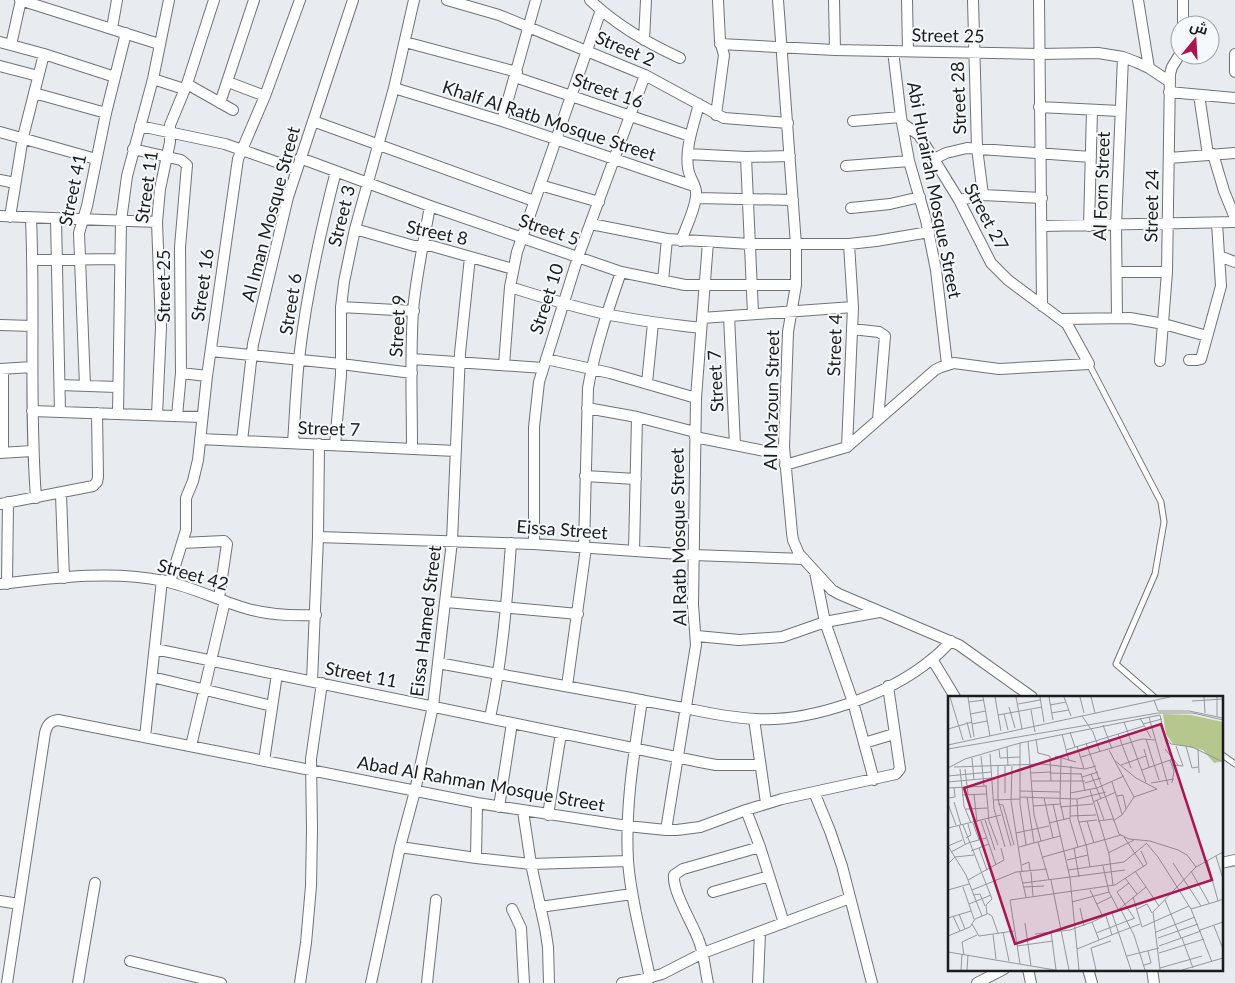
<svg xmlns="http://www.w3.org/2000/svg" width="1235" height="983" viewBox="0 0 1235 983" font-family="Lato,Cairo,sans-serif">
	<style>
		.lines { fill: none; stroke-linecap: round; stroke-linejoin: round }
		.lane-casing { stroke: #707376; stroke-width: 7 }
		.street-casing { stroke: #707376; stroke-width: 12 }
		.lane { stroke: #fff; stroke-width: 5 }
		.street { stroke: #fff; stroke-width: 10 }
		.labels { text-anchor: middle; stroke-width: 4; stroke-linejoin: round; paint-order: stroke }
		.street-label { font-size: 18px; fill: #1b1c1d; stroke: #f6f9fc }
		.inset-road { fill: none; stroke: #96989b; stroke-width: 1 }
		.view { fill: #a81752; fill-opacity: 0.15; stroke: #a81752; stroke-width: 2.5 }
		.inset-edge { fill: none; stroke: #1b1c1d; stroke-width: 2.5 }
	</style>
	<rect width="100%" height="100%" fill="#e8ebef"/>
	<g class="lines">
		<g class="lane-casing">
			<path id="lane" d="M1089 364 1161 502 1164 522 1155 574 1116 664 1154 697
				M1221 754 1235 764"/>
		</g>
		<g class="street-casing">
			<path id="street" d="M20 0 159 44
				M447 0 499 15 645 75 724 118 788 123
				M590 0C616 25 647 43 680 58
				M778 0 796 245V285L788 332 784 447 792 533 793 540 799 554 832 590 839 594 959 645 1032 697
				M834 0 835 50
				M907 0 908 51
				M973 0 977 148 983 195
				M1039 0 1042 306
				M1138 0 1149 68
				M1183 0V25
				M112 28 117 0
				M644 40 646 0
				M0 42 44 54 115 77
				M405 42 517 72
				M720 44 835 50 1039 54 1098 53 1123 57 1136 62 1149 68 1170 82
				M11 45 21 0
				M893 51 901 117 909 161 926 220 936 270 947 364
				M1235 54V72
				M0 66 38 76
				M515 77 690 136
				M153 79 184 89
				M228 82 265 96
				M187 84 233 110
				M394 88 502 121 694 186
				M1169 92 1235 98
				M34 93 106 113
				M1199 95 1208 155
				M220 103 254 0
				M1039 107 1120 111
				M716 115 724 55 720 41 718 0
				M313 121 534 201
				M502 121 536 0
				M853 121 901 117
				M140 126 225 144 296 169
				M0 132 96 159
				M133 149 181 160 187 165 180 247 181 373 177 416
				M688 154 746 157 790 156
				M1213 154 1224 191 1235 218
				M746 157 753 314
				M300 158 430 206 621 272 685 285H796
				M1169 158 1235 153
				M934 159 946 153 967 148 1091 157
				M846 166 909 161
				M0 180 15 183
				M540 185 599 202
				M696 198 793 200
				M959 200 983 195 1042 198
				M851 208 890 204 920 197
				M0 216 157 222
				M10 217 23 137 44 54
				M31 218C35 311 29 404 36 498
				M56 219 60 412
				M591 224 667 239 751 244H849L876 241 929 232
				M1042 226 1235 222
				M1089 226 1092 110
				M355 229 414 246H432L513 269
				M681 241C686 227 694 212 696 197 698 187 689 178 688 168 685 147 694 124 699 104
				M1219 256 1235 262
				M33 260 120 259
				M1117 272H1167
				M663 281 667 239
				M510 287C542 297 573 307 606 314 637 321 669 324 701 328
				M341 307 414 311
				M729 316 735 445
				M1117 317 1116 226 1123 57
				M702 318 853 307
				M1062 319 1130 318 1164 324 1207 336
				M0 325 32 326
				M852 329 879 332 885 336 878 420
				M211 351 341 364 412 373
				M412 359 543 368
				M546 359 610 373 696 398
				M1189 360H1197L1201 359 1221 286 1217 223
				M1160 361 1167 272 1170 74 1172 67 1180 54
				M504 365 510 287 517 252 601 10
				M0 369 32 367
				M3 369V453
				M181 373 207 376
				M647 383 653 323
				M60 385 117 387
				M85 386 79 233 87 206 106 113 126 33
				M587 408 637 417 695 432
				M32 411 202 417
				M118 414 121 221 127 176 153 79 169 0
				M157 415 161 327 157 222 160 189 170 142V125L187 84 214 0
				M695 437 784 455
				M200 439 456 451
				M242 441 253 344 288 197 353 0
				M293 443C295 415 296 387 299 359 306 296 320 233 336 171
				M335 445 341 375V307L344 282 355 229 394 88 414 0
				M847 447 853 307 849 244
				M412 448C412 403 410 357 413 311 416 276 424 241 430 206
				M0 453 32 451
				M785 465 847 447 935 370 941 367 954 363 999 369 1089 364 1067 324 1008 280 991 263 959 200 919 135 902 123
				M585 476 636 479
				M61 494 64 578
				M0 504 93 486 97 482 98 477 97 413
				M318 537 534 544 693 555 804 559
				M182 543 224 541 227 544 219 598
				M534 544V427L539 382 578 257 645 75
				M584 548 588 388C595 348 608 310 621 272
				M634 551 637 417
				M815 572 825 622 853 702 874 780
				M170 582 186 530V498L193 481 198 460 207 376 238 159 265 96 300 0
				M0 584C53 578 111 570 164 581 193 587 219 601 248 609 270 615 293 616 316 615
				M7 584 8 502
				M446 602 578 614
				M697 636 739 640 782 637 825 622 879 612
				M155 649 700 762 716 765H760
				M932 659 955 697
				M438 663C497 674 555 684 614 695 637 699 661 704 685 708 708 713 732 718 756 719 811 722 889 695 932 659 939 654 945 647 951 641
				M152 677 272 706
				M312 681 318 537 319 444
				M567 686 586 548
				M642 700C634 754 625 806 628 861 631 900 642 939 650 978
				M490 718C502 660 507 602 511 543
				M754 719 766 803
				M145 737 162 580
				M864 743 894 734
				M191 746 225 601
				M264 761 277 674
				M814 792 830 831 842 866 872 983
				M499 807 512 723
				M746 810 760 847 784 923
				M523 811 531 864 545 928 548 947 549 983
				M548 815 561 733
				M666 830 696 645 693 605 696 398 708 242
				M400 847 476 858 531 864 628 861
				M476 858 477 803
				M1221 863 1235 860
				M713 892 769 876
				M0 901 19 904
				M540 907 632 894
				M512 909 521 928 524 983
				M130 961 221 983
				M1028 969 1031 983
				M1088 969 1092 983
				M1152 969 1154 983
				M7 983 45 733C47 725 50 721 58 720L477 803 627 826 666 830H677L700 827 746 810 782 799 896 774 900 769 888 686
				M78 983 95 883
				M300 983 306 943 311 886 312 829 311 759 322 683
				M371 983 400 847 415 791 433 706 438 663 452 541 460 353 470 257
				M427 983 436 900
				M622 983 640 980 662 974 703 953 850 898
				M708 983C705 969 704 954 699 941 693 924 672 891 674 875L683 869 760 847
				M758 983 760 932
				M977 983 1004 969"/>
		</g>
		<use href="#lane" class="lane"/>
		<use href="#street" class="street"/>
	</g>
	<g class="labels">
		<g class="street-label">
			<text transform="translate(948 36) rotate(1)" y="6">Street 25</text>
			<text transform="translate(625 49) rotate(23)" y="6">Street 2</text>
			<text transform="translate(608 91) rotate(19)" y="6">Street 16</text>
			<text transform="translate(959 98) rotate(-92)" y="6">Street 28</text>
			<text transform="translate(549 121) rotate(18)" y="6">Khalf Al Ratb Mosque Street</text>
			<text transform="translate(1102 186) rotate(-88)" y="6">Al Forn Street</text>
			<text transform="translate(147 187) rotate(-82)" y="6">Street 11</text>
			<text transform="translate(73 190) rotate(-78)" y="6">Street 41</text>
			<text transform="translate(934 190) rotate(79)" y="6">Abi Hurairah Mosque Street</text>
			<text transform="translate(1152 206) rotate(-89)" y="6">Street 24</text>
			<text transform="translate(271 214) rotate(-75)" y="6">Al Iman Mosque Street</text>
			<text transform="translate(342 216) rotate(-76)" y="6">Street 3</text>
			<text transform="translate(986 217) rotate(62)" y="6">Street 27</text>
			<text transform="translate(549 230) rotate(19)" y="6">Street 5</text>
			<text transform="translate(437 233) rotate(12)" y="6">Street 8</text>
			<text transform="translate(203 285) rotate(-82)" y="6">Street 16</text>
			<text transform="translate(164 286) rotate(-90)" y="6">Street 25</text>
			<text transform="translate(547 299) rotate(-72)" y="6">Street 10</text>
			<text transform="translate(291 304) rotate(-81)" y="6">Street 6</text>
			<text transform="translate(398 326) rotate(-87)" y="6">Street 9</text>
			<text transform="translate(835 345) rotate(-88)" y="6">Street 4</text>
			<text transform="translate(716 381) rotate(-93)" y="6">Street 7</text>
			<text transform="translate(772 400) rotate(-89)" y="6">Al Ma'zoun Street</text>
			<text transform="translate(329 429) rotate(2)" y="6">Street 7</text>
			<text transform="translate(562 530) rotate(4)" y="6">Eissa Street</text>
			<text transform="translate(679 537) rotate(-91)" y="6">Al Ratb Mosque Street</text>
			<text transform="translate(193 575) rotate(16)" y="6">Street 42</text>
			<text transform="translate(426 621) rotate(-83)" y="6">Eissa Hamed Street</text>
			<text transform="translate(361 675) rotate(11)" y="6">Street 11</text>
			<text transform="translate(481 784) rotate(10)" y="6">Abad Al Rahman Mosque Street</text>
		</g>
	</g>
	<g transform="translate(948 696)">
		<rect width="275" height="275" fill="#e8ebef"/>
		<path d="M215 18 243 19 275 26V65L266 67 255 54 225 48 218 38Z" fill="#b5c78c"/>
		<path class="inset-road" d="M2 1 15 44M20 1 26 41M35 1 42 40M47 1 53 35M68 1 74 33M92 1 96 26M101 1 105 24M116 1 123 20M132 1 136 17M143 1 147 17M256 1 257 17M269 1V20M206 4 210 15H241L275 22M244 5 275 3M21 6 36 4M70 8 92 4M102 9 118 6M61 11 67 32M83 14 87 36M103 17 121 14M22 18 38 15M56 18 60 34M50 19 94 11M134 20 145 36 152 56M201 21 220 89M192 22 203 42M19 26 23 42M176 26 198 86M24 28 39 25M195 28 214 23M155 29 164 53M0 33 24 26M122 36 127 51M114 38 121 65M170 38 183 72M88 43 90 57 102 60 103 85M198 43 211 84M80 45 86 119 93 145M72 47V108L78 149M138 47 171 138 181 143 202 145 230 154 239 159 248 171M0 49 222 1M129 50 136 73M238 50 244 72 250 71M59 51 60 70M0 53 210 17H245L275 24M196 53 201 71M217 53 230 69M250 53 251 77M51 54 52 62 72 61M118 54 196 30M161 54 186 101M42 58 46 113 57 151M33 60 36 90M107 60 128 66M133 61 194 43 207 44M24 62 26 84M113 62 112 105 116 124M222 64 226 75 224 87M173 69 198 60M224 69 235 70 228 50M50 70V103L63 150M57 70V97M64 70 63 105 74 175M123 70 122 124 130 151M6 71 94 68 137 73 148 70M0 72 17 63 72 47 212 19 216 39 223 48 244 51 275 66M12 73 16 110 23 127M17 73 20 98M194 74 225 63M83 77 102 76M102 77 133 78M133 77 137 95M143 78 153 103M0 80 43 76M134 81 150 76M84 85H137M0 86 43 82M164 86 174 118M137 87 153 82M203 87 226 83M38 90 41 125 50 149M0 92 39 90M142 94 161 158 165 189M72 95 112 96M122 97 149 92 176 80M26 98 29 126M14 99 39 98M169 100 175 99 178 113M72 101 129 103 158 96M79 101 86 147M0 102 7 101 6 91M96 102 105 142M129 103 130 123 138 149M45 104 72 103M149 104 156 124M6 106 13 129M145 106 168 96M0 108 8 129M50 108 55 109 66 149M105 108 122 182 131 274M85 110 112 108M112 111 145 108M18 113 40 112M122 120 148 119M37 124 47 154M33 125 48 169M139 125 146 147M150 125 165 123M165 125 174 119 186 101 209 93 188 82 166 64M131 126 149 124M25 127 31 144M101 127 122 122M11 129 17 148M0 132 53 119M68 137 101 130M176 141 196 171M18 142 23 139 20 128M90 146 101 184M138 148 142 171M199 148 210 161 243 213 264 266M0 150 18 179 34 220M0 150 14 144M71 151 112 140M31 152 39 174M126 152 131 181M23 155 41 148M3 156 20 147 38 142M160 157 186 144M268 160 275 183M95 161 173 139M119 164 140 159M259 164 270 205 275 203M225 167 253 210M0 168 7 161 26 159M74 169 81 166 82 175M155 170 161 196 170 213M120 174 176 166 199 147M187 175 211 210M243 175 261 207M72 176 78 201M83 176 85 200M177 182 189 198M20 184 56 164 53 152M103 184 121 274M75 187 177 174M181 187 169 196 186 222M15 191 26 223M76 191 96 190M0 194 21 188M24 194 68 176 99 173M142 194 155 221M25 199 32 198 37 210M185 201 194 231 241 210M217 204 233 242M124 206 161 196M21 208 43 199M149 208 163 201M132 212 136 230M172 212 186 239 197 274M189 213 199 208 204 217M243 213 270 205M39 217 44 220 50 237M164 217 183 274M11 218 17 233M5 220 12 235M158 220 164 239M0 222 23 215M144 226 151 244M77 227 83 270M24 228 31 240 66 235M266 230 275 253M252 234 275 226M55 236 61 265M103 236 108 274M171 236 192 228M208 236 247 221M148 237 187 222M45 238 48 263M87 238 122 234 144 226 170 214 198 191M0 240 22 231 27 223 39 218 38 209 44 203 15 129M210 242 250 228M234 242 245 272M69 250 105 245M211 250 253 235M129 253 171 236M0 256 107 274M211 257 256 243M16 259 14 246 29 239M179 260 211 252M72 268 62 204 167 189 199 168 193 155M196 269 203 267 200 255M212 272 254 260M13 274 14 258M19 274 20 259M148 274 143 252 163 245M212 274 205 216 248 171 275 156M234 274 275 262"/>
		<path class="view" d="M213 28 264 184 67 248 16 92Z"/>
		<rect width="275" height="275" class="inset-edge"/>
	</g>
	<g transform="translate(1195 40) rotate(18)"><circle r="24" fill="#f6f9fc" stroke="#9ea1a3"/>
	<path d="M0-4L9 19L0 12L-9 19Z" fill="#a81752"/>
	<text y="-8" font-size="14" font-weight="bold" text-anchor="middle" fill="#1b1c1d">ش</text>
	</g>
</svg>
